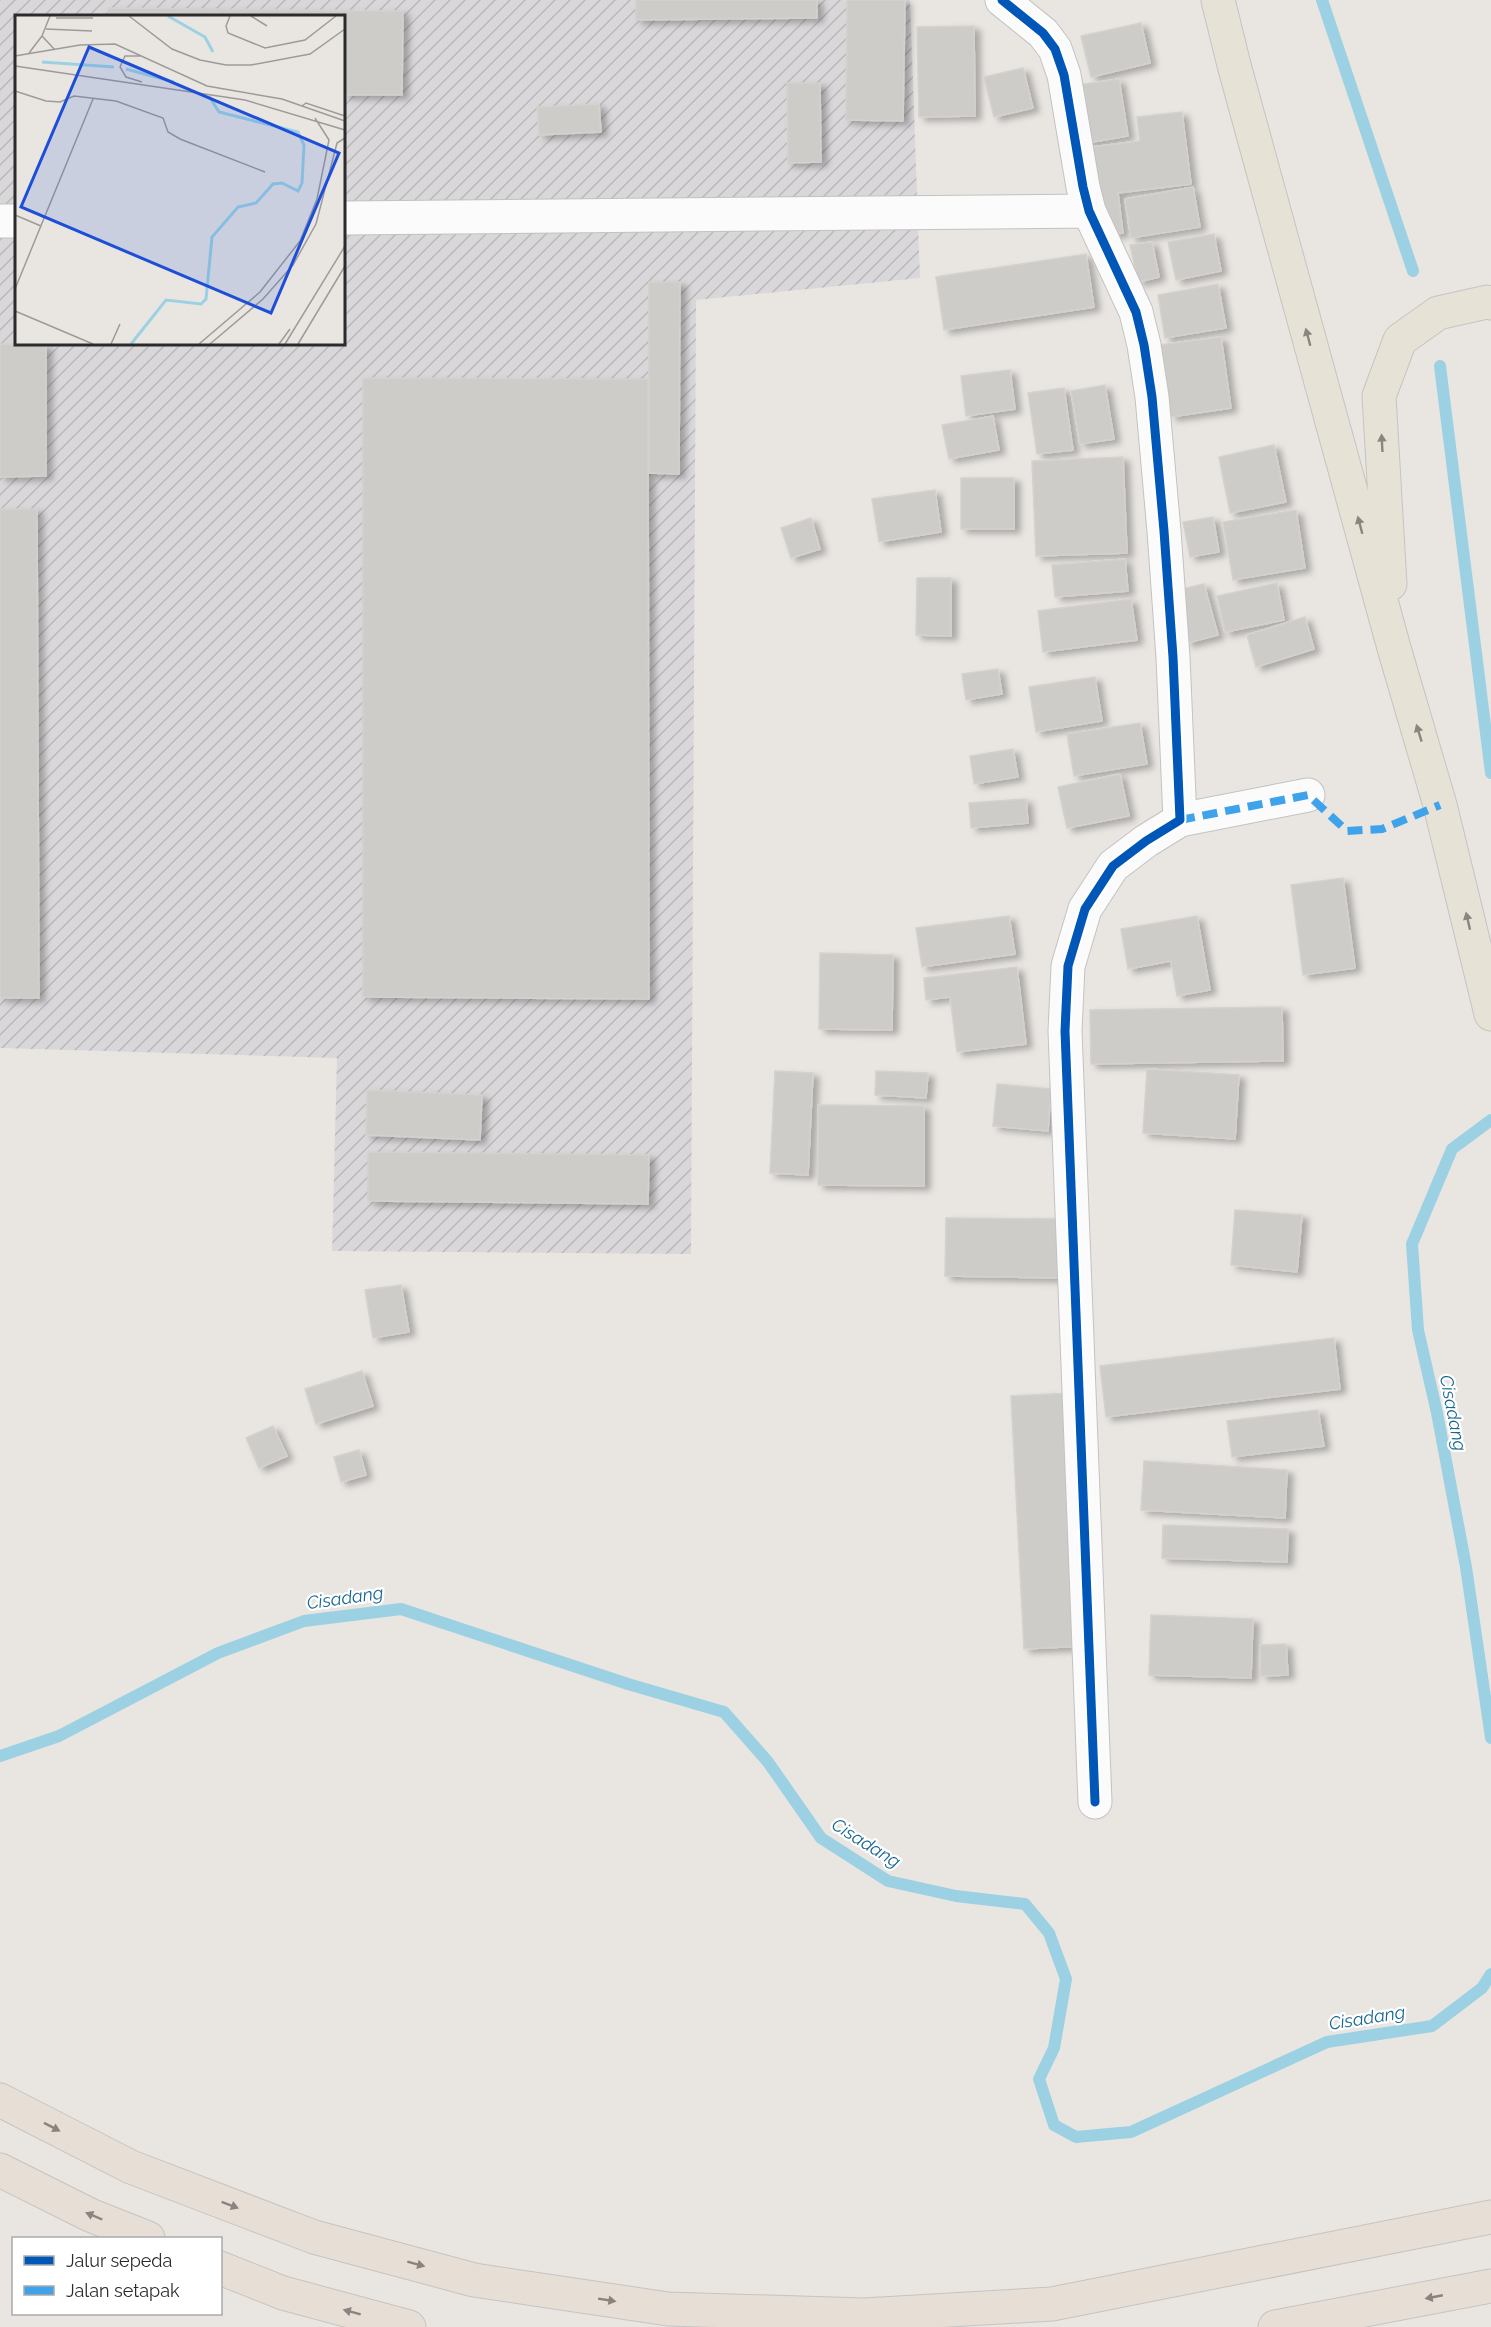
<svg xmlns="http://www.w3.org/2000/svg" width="1491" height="2327" viewBox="0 0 1491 2327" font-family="Raleway,sans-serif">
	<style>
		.industrial { fill: url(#industrial-furrows); fill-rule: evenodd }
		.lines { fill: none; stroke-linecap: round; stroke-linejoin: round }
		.stream { stroke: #9cd1e4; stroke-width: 12 }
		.building { fill: #ceccc9; stroke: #d4d1ce; stroke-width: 1.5; filter: url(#shadow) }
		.minor-casing { stroke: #c3c2c2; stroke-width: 35 }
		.major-casing { stroke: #c5c4c2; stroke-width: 35 }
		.highway-casing { stroke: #c5c4c2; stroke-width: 35 }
		.minor { stroke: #fcfbfb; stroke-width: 33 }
		.major { stroke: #e6e2d5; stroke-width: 33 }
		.highway { stroke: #e7ded5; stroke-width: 33 }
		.quiet { stroke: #3ea3eb; stroke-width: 8; stroke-dasharray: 15 8; stroke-linecap: butt }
		.cycleway-casing { stroke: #fff; stroke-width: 13 }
		.cycleway { stroke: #0057b8; stroke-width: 9 }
		.oneway { fill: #888680 }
		.oneway2 { fill: #898480 }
		.labels { text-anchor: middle; stroke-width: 4.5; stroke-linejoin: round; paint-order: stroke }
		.water-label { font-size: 18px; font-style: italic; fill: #196892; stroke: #fff }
		.inset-river { fill: none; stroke: #9cd1e4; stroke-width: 3 }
		.inset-road { fill: none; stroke: #9d9b99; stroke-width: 1.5 }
		.view { fill: #1d4ed8; fill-opacity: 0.15; stroke: #1d4ed8; stroke-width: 3 }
		.inset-edge { fill: none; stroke: #2b2b2b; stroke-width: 3 }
	</style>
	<defs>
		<pattern id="industrial-furrows" width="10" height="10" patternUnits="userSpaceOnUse" patternTransform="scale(1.5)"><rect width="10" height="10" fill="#d9d7d9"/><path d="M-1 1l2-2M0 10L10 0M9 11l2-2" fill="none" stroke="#bab9ba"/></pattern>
		<filter id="shadow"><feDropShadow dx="6" dy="4" stdDeviation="3" flood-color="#0004"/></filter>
	</defs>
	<rect width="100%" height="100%" fill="#e9e6e2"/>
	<path class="industrial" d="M0 0H910L920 278 696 300 691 1254 332 1251 337 1058 0 1048ZM16 16H344V344H16Z"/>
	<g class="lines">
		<path class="stream" d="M1322 0 1413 271
			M1440 366 1491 773
			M1491 1120 1452 1149 1412 1244 1418 1330 1437 1413 1466 1567 1491 1738
			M0 1756 59 1736 218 1653 304 1621 401 1609 628 1684 724 1712 768 1762 821 1838 888 1881 956 1896 1025 1904 1049 1933 1066 1979 1054 2048 1039 2079 1054 2125 1076 2137 1131 2132 1327 2042 1432 2026 1482 1988 1491 1974"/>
	</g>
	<path class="building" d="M636 0H817V18L636 20Z
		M847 0H905L903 121 846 120Z
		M108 8 403 11 402 95H344V16H108Z
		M1141 23 1150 63 1091 77 1081 36Z
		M974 26 975 116 919 117 917 27Z
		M1023 68 1033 108 994 117 984 77Z
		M1119 79 1128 136 1082 144 1072 86Z
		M787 83H820L821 162 788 163Z
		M599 104 601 132 539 135 537 107Z
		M1182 112 1191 184 1118 193 1123 233 1103 235 1092 147 1140 141 1137 117Z
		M1193 187 1200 227 1131 238 1125 199Z
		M1214 234 1221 271 1176 280 1168 242Z
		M1152 242 1159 277 1138 282 1130 245Z
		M1086 254 1094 307 944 330 936 277Z
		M649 282H680L679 474 649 473Z
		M1218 284 1226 328 1165 338 1158 295Z
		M1221 337 1231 408 1171 417 1160 345Z
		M0 344 46 345V476L0 477Z
		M1010 370 1015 409 966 416 961 376Z
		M363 378 648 379 649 999 363 997Z
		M1105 385 1114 439 1080 444 1071 391Z
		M1064 388 1073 450 1037 454 1028 393Z
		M993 416 999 450 949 459 942 425Z
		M1274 445 1286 502 1230 513 1219 457Z
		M1123 457 1127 553 1036 556 1032 461Z
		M961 478H1014V529H961Z
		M935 490 941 532 879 542 872 499Z
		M0 509H37L39 998H0Z
		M1296 510 1305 568 1233 580 1223 522Z
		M1213 517 1219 552 1190 557 1183 522Z
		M811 518 820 549 791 558 781 528Z
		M1125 559 1128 591 1055 597 1052 565Z
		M917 578H951V636L916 635Z
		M1277 583 1284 620 1225 632 1217 596Z
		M1204 584 1218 635 1187 643 1174 591Z
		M1131 599 1137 640 1043 652 1038 611Z
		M1305 617 1314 649 1256 667 1247 635Z
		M998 669 1002 694 966 700 962 674Z
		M1095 677 1102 721 1036 732 1029 687Z
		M1140 723 1147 764 1074 776 1067 734Z
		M1013 749 1018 777 974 784 970 756Z
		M1120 774 1129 816 1067 828 1058 787Z
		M1026 799 1028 823 971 828 969 803Z
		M1343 878 1355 968 1303 975 1291 885Z
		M1009 916 1015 954 922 967 916 928Z
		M1197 916 1210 990 1177 996 1171 961 1128 969 1121 929Z
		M820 953 893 955 892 1030 819 1029Z
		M1017 967 1026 1044 957 1052 950 997 926 1000 924 978Z
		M1282 1007 1283 1061 1091 1064 1090 1010Z
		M1147 1069 1239 1075 1235 1139 1143 1133Z
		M775 1071 813 1073 808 1175 770 1173Z
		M876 1071 928 1073 926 1098 875 1095Z
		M997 1084 1051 1089 1048 1131 993 1126Z
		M367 1090 482 1095 480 1140 366 1135Z
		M818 1105 924 1106V1186L818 1185Z
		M368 1152 649 1155 648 1204 368 1201Z
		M1235 1210 1302 1215 1297 1272 1231 1265Z
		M946 1218 1065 1219V1278L945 1276Z
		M401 1285 409 1332 373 1338 365 1290Z
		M1334 1338 1340 1389 1106 1417 1100 1366Z
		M362 1371 373 1406 316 1424 305 1389Z
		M1071 1393 1085 1646 1024 1649 1011 1396Z
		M1318 1410 1324 1446 1232 1457 1227 1421Z
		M273 1426 287 1456 259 1468 246 1438Z
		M359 1450 366 1475 341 1482 334 1457Z
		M1144 1461 1287 1470 1285 1518 1141 1510Z
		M1163 1525 1288 1529 1287 1562 1162 1558Z
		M1151 1615 1253 1619 1251 1678 1149 1675Z
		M1286 1644 1288 1675 1261 1676 1260 1645Z"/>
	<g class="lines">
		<g class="minor-casing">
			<path id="minor" d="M1002 0 1043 33 1055 49 1064 75 1083 187 1089 211 1136 312 1144 345 1152 397 1164 531 1173 657 1180 820 1146 841 1113 866 1085 909 1068 966 1065 1031 1095 1802
				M344 218 1089 211
				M0 221H16
				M1180 820 1308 795"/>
		</g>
		<g class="major-casing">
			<path id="major" d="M1218 0 1234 65 1394 648 1440 805 1491 1014
				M1390 584 1379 396 1400 340 1438 313 1487 302 1491 303"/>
		</g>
		<g class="highway-casing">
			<path id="highway" d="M0 2100 131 2167 314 2237 474 2280 668 2309 864 2315 1052 2304 1491 2217
				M0 2170 90 2215 148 2238
				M220 2268 283 2293 409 2327
				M1275 2327 1491 2286"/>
		</g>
		<use href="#minor" class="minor"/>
		<use href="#major" class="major"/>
		<use href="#highway" class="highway"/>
		<path class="quiet" d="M1180 820 1308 795 1347 831 1382 829 1440 805"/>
		<g class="cycleway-casing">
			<path id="cycleway" d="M1002 0 1043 33 1055 49 1064 75 1083 187 1089 211 1136 312 1144 345 1152 397 1164 531 1173 657 1180 820 1146 841 1113 866 1085 909 1068 966 1065 1031 1095 1802"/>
		</g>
		<use href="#cycleway" class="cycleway"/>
	</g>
	<defs><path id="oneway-solid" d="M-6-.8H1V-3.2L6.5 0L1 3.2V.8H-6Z" transform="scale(1.5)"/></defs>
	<g class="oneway">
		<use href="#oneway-solid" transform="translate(1308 337) rotate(-105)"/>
		<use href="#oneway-solid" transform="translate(1382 443) rotate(-93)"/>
		<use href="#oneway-solid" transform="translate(1360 525) rotate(-105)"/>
		<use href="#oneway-solid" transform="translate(1419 733) rotate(-107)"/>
		<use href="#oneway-solid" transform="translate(1468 921) rotate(-103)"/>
	</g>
	<g class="oneway2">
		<use href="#oneway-solid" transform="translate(52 2127) rotate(27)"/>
		<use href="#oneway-solid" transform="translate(230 2205) rotate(21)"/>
		<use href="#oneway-solid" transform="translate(94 2216) rotate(-157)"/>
		<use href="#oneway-solid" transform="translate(416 2264) rotate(15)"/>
		<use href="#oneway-solid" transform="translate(1434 2297) rotate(169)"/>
		<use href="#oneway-solid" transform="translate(607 2300) rotate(9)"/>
		<use href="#oneway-solid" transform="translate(352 2312) rotate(-165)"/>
	</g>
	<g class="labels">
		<g class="water-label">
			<text transform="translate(1453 1413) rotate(79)" y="6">Cisadang</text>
			<text transform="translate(345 1598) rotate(-8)" y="6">Cisadang</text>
			<text transform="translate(866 1843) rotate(32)" y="6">Cisadang</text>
			<text transform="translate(1367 2018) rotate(-9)" y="6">Cisadang</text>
		</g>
	</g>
	<g transform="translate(15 15)">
		<rect width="330" height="330" fill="#e9e6e2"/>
		<path class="inset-river" d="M153 1 190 22 198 37M27 47 99 52M111 54 159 67M116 329 151 285 186 289 191 284 197 222 223 192 241 188 258 169 267 168 283 176 287 168 289 130 283 117 204 97 194 81"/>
		<path class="inset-road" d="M114 1 157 34 185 45 211 50H236L295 39 330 14M215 1 211 11 213 18 250 33 290 25 321 1M236 1 252 11M41 3H78M31 14 77 16M27 21 35 1M14 38 27 21 40 35M0 41 65 30 100 29 192 71 267 84 330 106M127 41H110L105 52 111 62 127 67M0 51 230 85 330 115M0 76 31 86 45 87 59 81 101 86 148 103 153 117 165 124 250 157M287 91 291 88 330 101M0 200 26 211M0 274 78 84M0 296 78 329M96 329 105 309M184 329 245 277 285 226 302 184 314 125 300 103M195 329 248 284 278 250 301 209 322 128 330 123M264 329 275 314M270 329 330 231M283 329 330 251"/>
		<path class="view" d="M74 32 324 138 256 298 6 192Z"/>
		<rect width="330" height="330" class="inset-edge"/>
	</g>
	<rect x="12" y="2237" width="210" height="78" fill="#ffffff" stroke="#aaaaaa" stroke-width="1.5"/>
	<rect x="24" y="2256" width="30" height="9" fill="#0057b8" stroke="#aaaaaa" stroke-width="1.5"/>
	<text x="66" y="2267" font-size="18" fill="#2b2b2b">Jalur sepeda</text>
	<rect x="24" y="2286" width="30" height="9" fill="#3ea3eb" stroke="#aaaaaa" stroke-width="1.5"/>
	<text x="66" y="2297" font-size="18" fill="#2b2b2b">Jalan setapak</text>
</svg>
